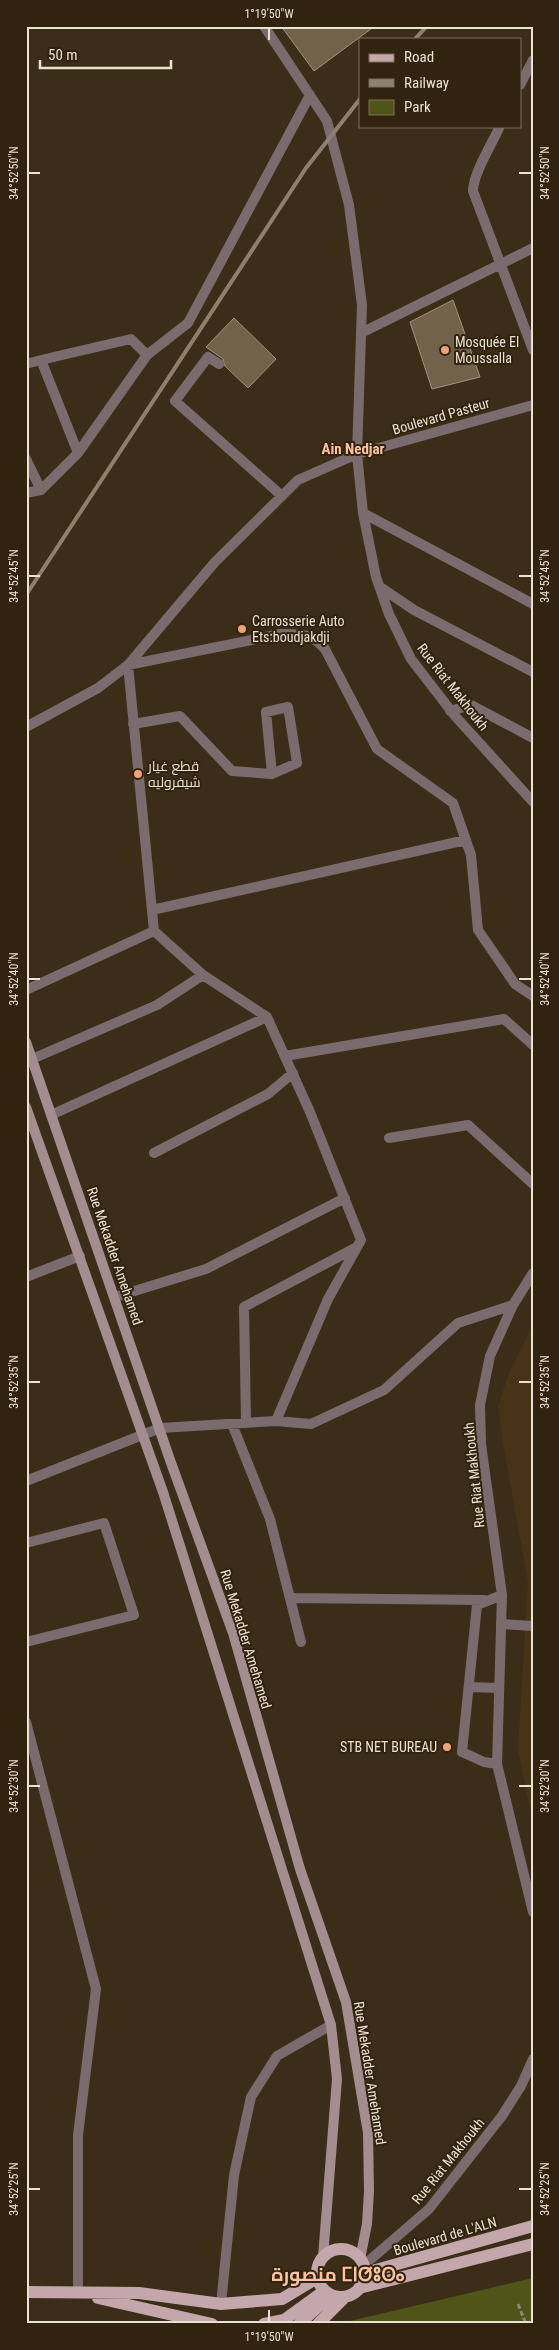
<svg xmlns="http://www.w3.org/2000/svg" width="559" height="2350" viewBox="0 0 559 2350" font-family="'Roboto Condensed',Cairo,'Noto Sans Tifinagh',sans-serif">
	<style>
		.built { fill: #473418 }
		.green { fill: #4f5418 }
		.building { fill: #72624b; stroke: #a4927b }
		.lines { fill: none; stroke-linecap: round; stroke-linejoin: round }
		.path { stroke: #918473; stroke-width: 3; stroke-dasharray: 5 2.5; stroke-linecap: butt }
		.service { stroke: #7a6c6e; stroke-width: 10 }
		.minor { stroke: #7a6c6e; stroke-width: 10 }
		.secondary { stroke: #a48d91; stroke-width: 10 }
		.primary { stroke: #c4a7ab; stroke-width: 12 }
		.rail { stroke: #8d806f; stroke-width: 4 }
		.ticks { fill: none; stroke: #ebe1d4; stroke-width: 2 }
		.poi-dot { fill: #f0a278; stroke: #31230e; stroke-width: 2 }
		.labels { text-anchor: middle; stroke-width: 4; stroke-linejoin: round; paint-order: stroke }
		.poi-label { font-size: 14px; fill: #ebe1d4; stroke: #31230e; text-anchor: start }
		.street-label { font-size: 14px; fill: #ebe1d4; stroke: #31230e }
		.neighbourhood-label { font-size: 15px; font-weight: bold; fill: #fdc2a3; stroke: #31230e }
		.district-label { font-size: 19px; font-weight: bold; fill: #fdc2a3; stroke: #31230e }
		.neatline { fill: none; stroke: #ebe1d4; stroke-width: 2 }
		.ticks-label { font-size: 12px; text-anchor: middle; fill: #ebe1d4 }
	</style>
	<rect width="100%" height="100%" fill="#3c2d18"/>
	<path class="built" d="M533 1325V1824L518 1749 528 1582 503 1443 498 1406 509 1373Z"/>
	<path class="green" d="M533 2278V2324H351L350 2321Z"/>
	<path class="building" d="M281 26H375L314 71Z
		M453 300 480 377 432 389 410 322Z
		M234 318 276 359 248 388 225 366 223 359 206 347Z"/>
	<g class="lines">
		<path class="path" d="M518 2304 526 2324"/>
		<path class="service" d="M26 1543 104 1523 134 1615 26 1642
			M501 1624 533 1626"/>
		<path class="minor" d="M264 26 327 121 349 205 362 305 357 454 363 513 376 577 389 614 411 659 455 716 533 802
			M520 85 533 60
			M500 126C492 144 473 174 473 191L533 350
			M361 333 533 248
			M147 355 131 339 41 360 78 453 147 355 188 323 310 95
			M26 364 41 360
			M219 364 208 357 175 401 282 496
			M26 459 41 490 78 453
			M26 493 41 490
			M363 513 533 604
			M380 587 414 610 533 672
			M450 711 471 705 533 738
			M133 724 180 716 232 771 272 774 266 712 288 707 297 763 272 774
			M26 727 98 688 128 665 215 562 298 480 357 454 533 405
			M152 910 466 840
			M26 990 154 931
			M285 1056 504 1019 533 1045
			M32 1059 157 1005 203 975
			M51 1115 267 1017
			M389 1138 468 1125 533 1184
			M154 1153 268 1094 293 1073
			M533 1273 513 1305 490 1356 480 1405 481 1444 502 1595 497 1764 533 1912
			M26 1277 80 1256
			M115 1297 206 1269 345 1198
			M513 1305 458 1323 384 1390 311 1424 276 1421 328 1299 361 1240 310 1112 267 1017 203 975 154 931 128 665 281 634C302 634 310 633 325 649L377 749 453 803 471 855 478 930 515 984 533 996
			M246 1423 244 1307 357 1247
			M232 1424 270 1519 301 1642
			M26 1481 160 1428 276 1421
			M290 1598 484 1600
			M469 1687 498 1688
			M26 1722 96 1989 78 2135V2293
			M497 1764 484 1762 462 1752 477 1605 502 1595
			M364 2265 429 2209 502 2116 521 2086 533 2059
			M221 2304 234 2175 251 2097 277 2056 331 2025"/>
		<path class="secondary" d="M26 1042 170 1460 233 1633 300 1869 346 2002 368 2133 369 2191 367 2224 360 2259
			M26 1107 163 1492 331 2025 337 2079 323 2257"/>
		<path class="primary" d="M317 2273a24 24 0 1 1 48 0a24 24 0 1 1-48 0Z
			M365 2273 533 2226
			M359 2288 533 2244
			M26 2292 139 2293 221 2304 282 2299 317 2278
			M98 2298 212 2324
			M264 2324 284 2320 324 2291
			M299 2324 331 2295
			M318 2324 345 2297"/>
		<path class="rail" d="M415 39 427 26
			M26 595 306 168 360 99"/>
	</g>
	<path class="ticks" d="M269 28V40M28 173H40M519 173H532M28 576H40M519 576H532M28 979H40M519 979H532M28 1382H40M519 1382H532M28 1786H40M519 1786H532M28 2189H40M519 2189H532M269 2310V2322"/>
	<g class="poi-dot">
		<circle cx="445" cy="350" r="5"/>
		<circle cx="242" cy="629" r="5"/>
		<circle cx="138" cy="774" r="5"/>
		<circle cx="447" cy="1747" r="5"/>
	</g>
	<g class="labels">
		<g class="poi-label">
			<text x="455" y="347">Mosquée El<tspan x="455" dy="16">Moussalla</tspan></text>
			<text x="252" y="626">Carrosserie Auto<tspan x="252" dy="16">Ets:boudjakdji</tspan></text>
			<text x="148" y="771">قطع غيار<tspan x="148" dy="16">شيفروليه</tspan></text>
			<text x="437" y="1752" text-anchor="end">STB NET BUREAU</text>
		</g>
		<g class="street-label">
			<text transform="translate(441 416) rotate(-16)" y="5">Boulevard Pasteur</text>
			<text transform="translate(453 687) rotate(52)" y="5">Rue Riat Makhoukh</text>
			<text transform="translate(115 1256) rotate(71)" y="5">Rue Mekadder Amehamed</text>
			<text transform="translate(474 1475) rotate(-96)" y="5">Rue Riat Makhoukh</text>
			<text transform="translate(246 1639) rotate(73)" y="5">Rue Mekadder Amehamed</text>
			<text transform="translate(370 2073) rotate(81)" y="5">Rue Mekadder Amehamed</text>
			<text transform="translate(448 2161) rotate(-51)" y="5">Rue Riat Makhoukh</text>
			<text transform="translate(445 2236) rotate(-16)" y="5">Boulevard de L'ALN</text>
		</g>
		<g class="neighbourhood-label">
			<text x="353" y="454">Ain Nedjar</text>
		</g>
		<g class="district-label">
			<text x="338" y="2281">منصورة ⵎⵏⵚⵓⵔⴰ</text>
		</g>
	</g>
	<rect width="559" height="2350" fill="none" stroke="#31230e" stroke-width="55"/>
	<rect x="359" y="38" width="162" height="90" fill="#31230e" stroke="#7b6f5d"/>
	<rect x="369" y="54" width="25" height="8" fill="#c4a7ab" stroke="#7b6f5d"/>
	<text x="404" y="62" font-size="15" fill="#ebe1d4">Road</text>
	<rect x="369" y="79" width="25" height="8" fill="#8d806f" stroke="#7b6f5d"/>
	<text x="404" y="88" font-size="15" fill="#ebe1d4">Railway</text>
	<rect x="369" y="100" width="25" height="15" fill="#4f5418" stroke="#7b6f5d"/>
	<text x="404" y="112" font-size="15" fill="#ebe1d4">Park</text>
	<path d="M40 60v8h131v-8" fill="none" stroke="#ebe1d4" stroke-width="2.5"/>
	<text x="48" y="60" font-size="15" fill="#ebe1d4" stroke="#31230e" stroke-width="4" paint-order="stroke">50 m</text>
	<rect x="28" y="28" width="504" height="2294" class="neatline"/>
	<g class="ticks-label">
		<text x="269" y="18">1°19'50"W</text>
		<text transform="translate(14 173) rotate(-90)" y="4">34°52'50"N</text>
		<text transform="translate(545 173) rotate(-90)" y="4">34°52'50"N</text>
		<text transform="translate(14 576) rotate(-90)" y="4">34°52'45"N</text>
		<text transform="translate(545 576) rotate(-90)" y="4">34°52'45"N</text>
		<text transform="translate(14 979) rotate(-90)" y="4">34°52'40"N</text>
		<text transform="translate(545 979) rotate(-90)" y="4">34°52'40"N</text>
		<text transform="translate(14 1382) rotate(-90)" y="4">34°52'35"N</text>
		<text transform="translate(545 1382) rotate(-90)" y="4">34°52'35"N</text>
		<text transform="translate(14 1786) rotate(-90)" y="4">34°52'30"N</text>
		<text transform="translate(545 1786) rotate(-90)" y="4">34°52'30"N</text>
		<text transform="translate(14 2189) rotate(-90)" y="4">34°52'25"N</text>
		<text transform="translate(545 2189) rotate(-90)" y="4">34°52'25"N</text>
		<text x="269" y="2341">1°19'50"W</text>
	</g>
</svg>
